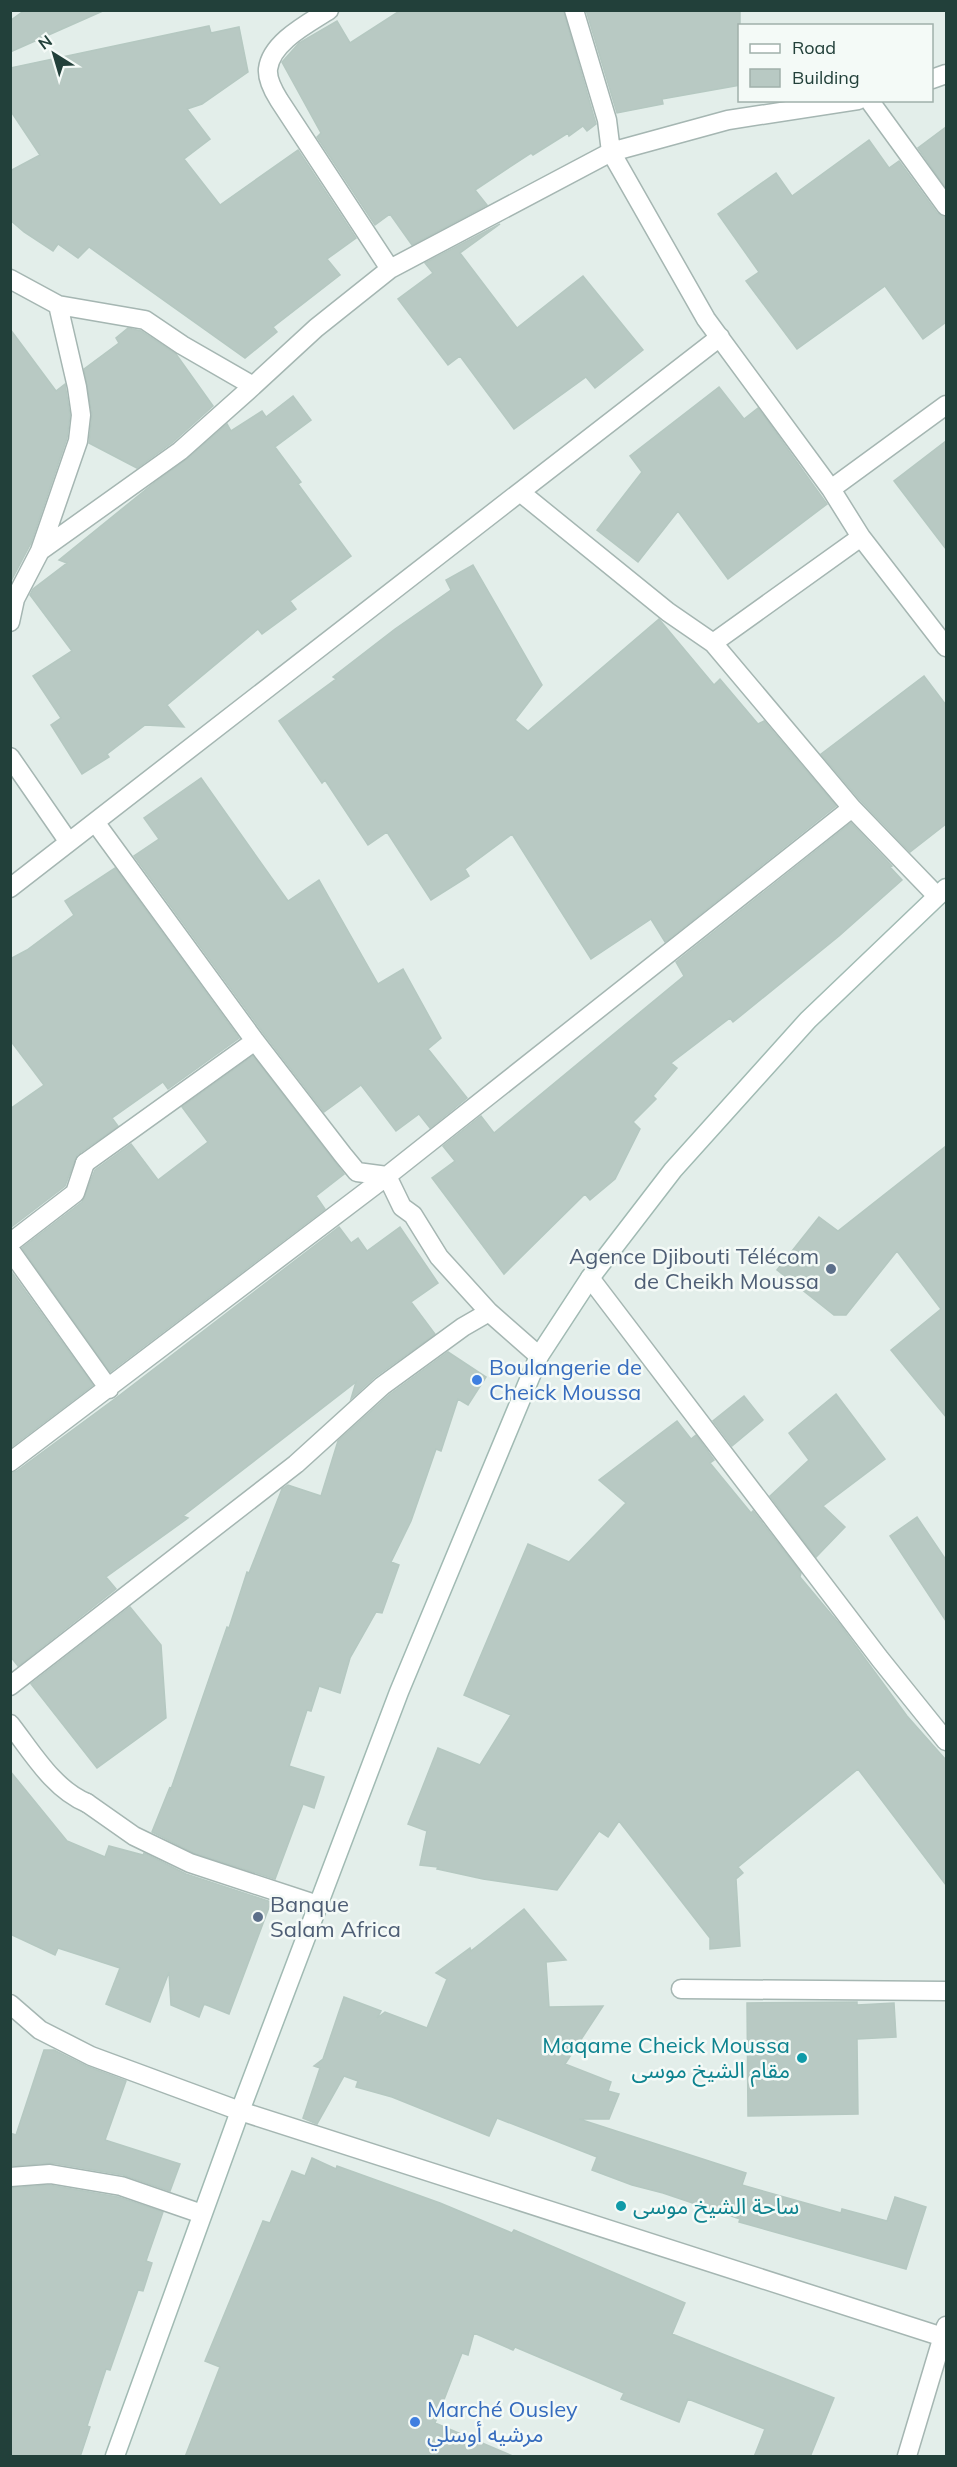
<svg xmlns="http://www.w3.org/2000/svg" width="957" height="2467" viewBox="0 0 957 2467" font-family="Mulish,'Noto Sans Arabic',sans-serif">
	<style>
		.building { fill: #b8c9c3; stroke: #b5c8c1; stroke-width: 1.5 }
		.lines { fill: none; stroke-linecap: round; stroke-linejoin: round }
		.service-casing { stroke: #a5b6b2; stroke-width: 21 }
		.minor-casing { stroke: #a5b6b2; stroke-width: 21 }
		.tertiary-casing { stroke: #a5b6b2; stroke-width: 21 }
		.secondary-casing { stroke: #a1bab3; stroke-width: 21 }
		.service { stroke: #fff; stroke-width: 18 }
		.minor { stroke: #fff; stroke-width: 18 }
		.tertiary { stroke: #fff; stroke-width: 18 }
		.secondary { stroke: #fff; stroke-width: 18 }
		.service-dot { fill: #5c6f8a; stroke: #f4faf7; stroke-width: 2 }
		.shop-dot { fill: #3f7fe0; stroke: #f4faf7; stroke-width: 2 }
		.culture-dot { fill: #0f9aa8; stroke: #f4faf7; stroke-width: 2 }
		.labels { text-anchor: middle; stroke-width: 5; stroke-linejoin: round; paint-order: stroke }
		.service-label { font-size: 22px; fill: #4e5e75; stroke: #f4faf7; text-anchor: end }
		.shop-label { font-size: 22px; fill: #366cbe; stroke: #f4faf7; text-anchor: start }
		.culture-label { font-size: 22px; fill: #0d838f; stroke: #f4faf7; text-anchor: end }
	</style>
	<rect width="100%" height="100%" fill="#e3eeea"/>
	<path class="building" d="M25 10H105L10 52V21Z
		M401 10H563L596 124 587 131 583 126 569 136 568 133 533 155 531 153 475 190 487 205 412 245 390 214 375 225 317 137 321 133 282 62 299 43 337 21 350 43Z
		M586 10H740V85L662 99 663 104 617 113Z
		M209 26 211 33 239 27 248 72 202 104 187 109 210 139 184 159 220 205 298 150 356 238 327 259 340 275 273 327 277 332 245 358 89 247 78 258 58 244 53 251 24 232 10 220V171L40 155 10 110V68Z
		M946 127V188L918 148Z
		M869 140 889 168 899 161 937 213 946 217V322L923 339 885 286 797 349 746 281 759 272 718 214 776 173 792 196Z
		M500 224 460 253 517 328 583 276 643 350 595 388 586 377 514 429 460 356 448 365 398 299 433 273 425 263Z
		M128 328 141 331 176 354 213 406 173 442 137 468 89 443 92 414 84 369 119 343 116 338Z
		M10 329 56 391 65 384 70 415 67 438 31 543 10 583Z
		M719 387 744 419 758 408 827 504 728 579 678 511 638 562 597 530 642 472 630 456Z
		M293 396 311 420 275 447 301 482 298 484 351 556 290 601 296 609 262 634 258 629 167 705 184 727 145 725 107 754 109 757 82 774 51 725 61 718 33 676 72 651 30 595 33 589 67 563 59 560 154 483 187 459 227 424 231 431 262 411 266 417Z
		M946 441V549L894 481Z
		M473 565 542 685 515 720 528 731 659 619 714 685 720 679 758 724 764 721 836 806 665 942 651 919 591 959 512 834 465 869 469 876 431 900 387 832 368 845 325 780 322 783 279 721 336 679 333 677 395 629 451 590 446 580Z
		M924 676 946 705V824L910 852 860 800 821 754Z
		M201 778 288 901 319 880 378 984 403 969 441 1038 428 1049 467 1098 430 1128 419 1114 396 1131 361 1085 324 1112 264 1034 134 856 159 839 144 818Z
		M851 823 892 866 890 867 902 880 839 936 733 1022 730 1018 671 1063 677 1068 653 1096 656 1099 633 1122 640 1129 615 1179 590 1200 585 1194 504 1274 432 1178 455 1161 443 1146 481 1116 494 1133 684 976 676 962Z
		M115 868 239 1038 168 1089 163 1082 112 1118 118 1126 77 1155 65 1186 10 1228V1109L44 1085 10 1040V959L27 950 74 915 65 901Z
		M253 1056 344 1174 316 1196 325 1209 110 1372 22 1248 82 1202 95 1170 131 1144 158 1180 208 1142 182 1107Z
		M946 1146V1417L891 1350 941 1309 897 1251 846 1315H834L777 1270 819 1217 838 1231Z
		M339 1227 351 1243 358 1238 367 1251 400 1227 438 1283 411 1302 435 1334 375 1377 351 1399 356 1382 183 1516 188 1518 106 1577 116 1589 18 1666 10 1656V1473L17 1471 116 1398Z
		M10 1270 93 1385 10 1448Z
		M448 1352 486 1377 468 1405 458 1399 441 1451 436 1449 411 1521 391 1562 399 1565 382 1613 376 1612 350 1658 340 1693 319 1686 311 1711 307 1710 289 1766 324 1777 314 1808 303 1804 275 1879 194 1853 152 1832 170 1787V1792L227 1627 229 1628 247 1572 249 1573 282 1489 288 1485 321 1496 338 1441 389 1395Z
		M836 1394 885 1459 823 1506 845 1527 816 1557 770 1496 809 1460 789 1433Z
		M744 1396 763 1420 732 1446 713 1421Z
		M677 1421 691 1439 696 1435 714 1460 710 1463 751 1513 753 1511 801 1573 800 1577 841 1626 907 1716 946 1760V1885L858 1769 738 1867 743 1873 736 1879 740 1946 710 1949V1938L619 1821 608 1837 599 1831 557 1890 483 1879 437 1869 438 1867 420 1865 427 1831 408 1824 438 1748 480 1765 511 1715 464 1695 528 1544 569 1562 626 1503 599 1480Z
		M917 1517 946 1560V1621L890 1536Z
		M130 1607 161 1645 166 1718 97 1768 31 1684Z
		M10 1771 67 1841 105 1857 109 1846 143 1855 144 1853 186 1874 271 1902 229 2014 204 2004 199 2017 171 2005 169 1972 150 2022 106 2004 120 1968 58 1948 55 1955 10 1934Z
		M524 1909 566 1960 546 1962 549 2007 603 2006 565 2064 611 2082 608 2091 619 2094 609 2119H579L746 2173 742 2185 841 2213 842 2209 887 2221 895 2197 926 2207 906 2269 739 2222 740 2219 663 2193 632 2185 592 2170 597 2157 497 2118 489 2136 392 2097 356 2087 358 2081 344 2076 317 2124 303 2118 320 2068 314 2066 323 2059 344 1997 381 2011 377 2018 385 2012 427 2028 447 1979 436 1973 470 1948 471 1951Z
		M857 2002V2005L894 2003 896 2037 857 2039 858 2114 748 2116 747 2003Z
		M44 2050H54L86 2066 126 2081 105 2140 180 2164 170 2191 123 2175 52 2163 10 2166V2133L16 2135Z
		M312 2158 336 2169 337 2166 440 2203 512 2233 514 2230 685 2303 672 2334 834 2398 810 2457H754L765 2429 688 2399 679 2422 621 2399 624 2393 515 2347 513 2350 474 2333 468 2355 462 2353 435 2423 515 2457H185L220 2367 205 2361 263 2221 270 2223 292 2171 305 2176Z
		M49 2185 118 2197 163 2212 146 2261 152 2263 143 2291 138 2290 110 2370 106 2369 87 2426 90 2427 80 2457H10V2188Z"/>
	<g class="lines">
		<g class="service-casing">
			<path id="service" d="M10 1243 75 1193 85 1163
				M87 1803 134 1836 190 1863 318 1905
				M10 2177 50 2174 121 2186 202 2214"/>
		</g>
		<g class="minor-casing">
			<path id="minor" d="M329 10C309 23 271 42 268 69 267 79 274 92 279 100L390 269
				M574 10 607 120 611 152 706 319 831 489
				M932 79 946 74
				M869 100 946 206
				M10 279 58 305 145 320 182 345 253 386 316 328 390 269 611 152 728 120 858 100
				M520 492 720 337
				M861 537 831 489 946 405
				M40 551 180 451 253 386
				M10 622 15 599 40 551 78 441 81 415 77 387 58 305
				M10 757 68 841
				M852 808 937 896
				M95 822 255 1041 343 1155 357 1172 387 1176 402 1207 413 1215 439 1257 489 1312
				M10 888 520 492 668 612 713 643 861 537 946 647
				M85 1163 255 1041
				M10 1250 109 1389
				M590 1278 880 1659 946 1741
				M10 1462 387 1176 852 808 713 643
				M10 1686 296 1464 382 1386 463 1327 489 1312 539 1356
				M10 1724C32 1752 53 1789 87 1803
				M681 1989 946 1991
				M240 2111 946 2338"/>
		</g>
		<g class="tertiary-casing">
			<path id="tertiary" d="M10 2004 40 2030 91 2056 240 2111
				M907 2456 946 2326"/>
		</g>
		<g class="secondary-casing">
			<path id="secondary" d="M115 2456 240 2111 399 1692 539 1356 590 1278 673 1170 808 1020 946 888"/>
		</g>
		<use href="#service" class="service"/>
		<use href="#minor" class="minor"/>
		<use href="#tertiary" class="tertiary"/>
		<use href="#secondary" class="secondary"/>
	</g>
	<g class="service-dot">
		<circle cx="831" cy="1269" r="6"/>
		<circle cx="258" cy="1917" r="6"/>
	</g>
	<g class="shop-dot">
		<circle cx="477" cy="1380" r="6"/>
		<circle cx="415" cy="2422" r="6"/>
	</g>
	<g class="culture-dot">
		<circle cx="802" cy="2058" r="6"/>
		<circle cx="621" cy="2206" r="6"/>
	</g>
	<g class="labels">
		<g class="service-label">
			<text x="819" y="1264">Agence Djibouti Télécom<tspan x="819" dy="25">de Cheikh Moussa</tspan></text>
			<text x="270" y="1912" text-anchor="start">Banque<tspan x="270" dy="25">Salam Africa</tspan></text>
		</g>
		<g class="shop-label">
			<text x="489" y="1375">Boulangerie de<tspan x="489" dy="25">Cheick Moussa</tspan></text>
			<text x="427" y="2417">Marché Ousley<tspan x="427" dy="25">مرشيه أوسلي</tspan></text>
		</g>
		<g class="culture-label">
			<text x="790" y="2053">Maqame Cheick Moussa<tspan x="790" dy="25">مقام الشيخ موسى</tspan></text>
			<text x="633" y="2214" text-anchor="start">ساحة الشيخ موسى</text>
		</g>
	</g>
	<rect width="957" height="2467" fill="none" stroke="#22403a" stroke-width="24"/>
	<rect x="738" y="24" width="195" height="78" fill="#f4faf7" stroke="#a0b0ab" stroke-width="1.5"/>
	<rect x="750" y="44" width="30" height="9" fill="#ffffff" stroke="#a0b0ab" stroke-width="1.5"/>
	<text x="792" y="54" font-size="18" fill="#22403a">Road</text>
	<rect x="750" y="69" width="30" height="18" fill="#b8c9c3" stroke="#a0b0ab" stroke-width="1.5"/>
	<text x="792" y="84" font-size="18" fill="#22403a">Building</text>
	<g transform="translate(54 54) rotate(323)" stroke="#f4faf7" stroke-width="4.5" paint-order="stroke">
	<path d="M0-4.5L10 22L0 15L-10 22Z" fill="#22403a"/>
	<text y="-9" font-size="16" font-weight="bold" text-anchor="middle" fill="#22403a">N</text>
	</g>
</svg>
